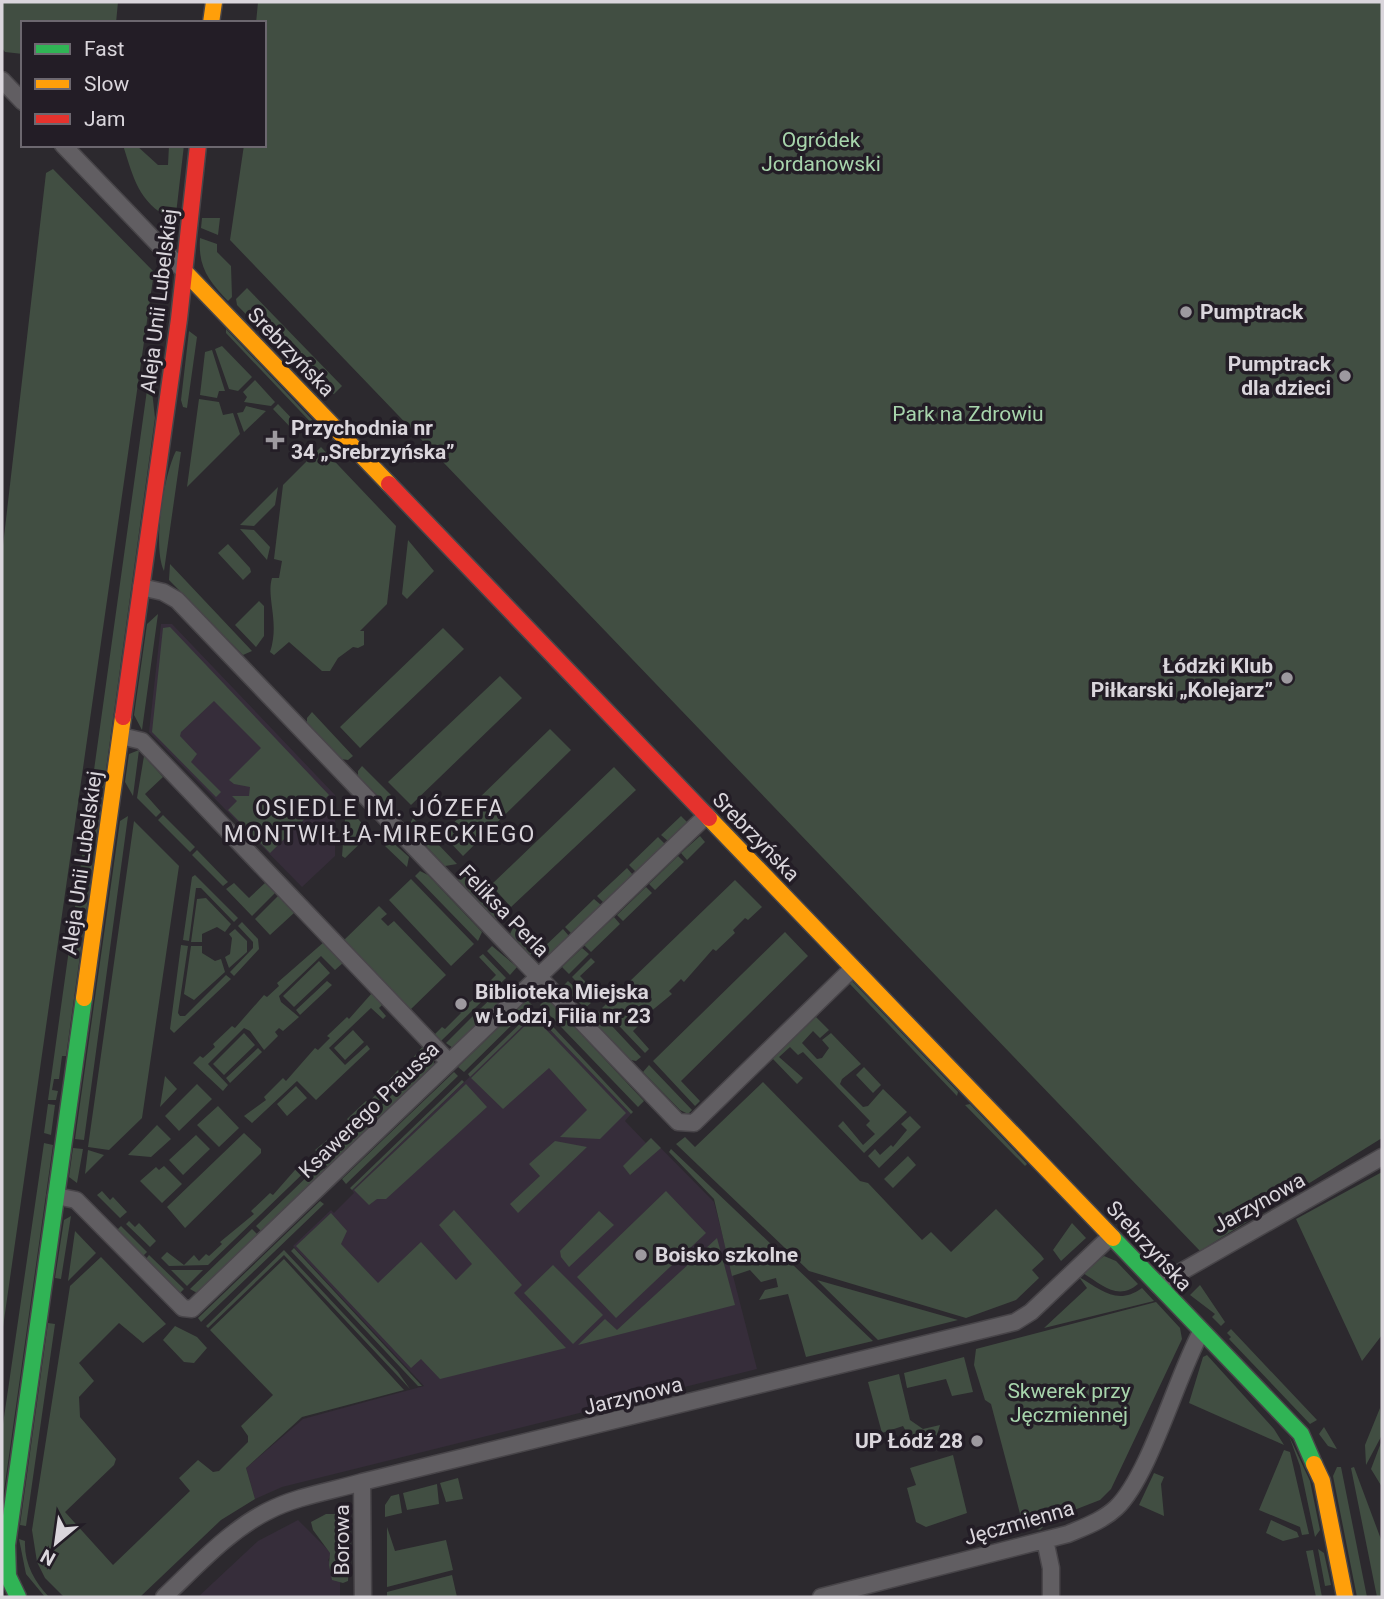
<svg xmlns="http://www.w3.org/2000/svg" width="1384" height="1599" viewBox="0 0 1384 1599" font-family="Roboto,sans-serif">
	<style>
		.built { fill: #362d3a }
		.green { fill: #414e42 }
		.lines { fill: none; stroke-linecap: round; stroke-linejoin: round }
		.street-casing { stroke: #484549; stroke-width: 19 }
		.fast-casing { stroke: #484549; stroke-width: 19 }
		.slow-casing { stroke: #484549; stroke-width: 19 }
		.jam-casing { stroke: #484549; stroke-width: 19 }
		.street { stroke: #615e62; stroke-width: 16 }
		.fast { stroke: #30b455; stroke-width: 16 }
		.slow { stroke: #ff9f0a; stroke-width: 16 }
		.jam { stroke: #e5322d; stroke-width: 16 }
		.poi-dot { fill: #9d999f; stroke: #231d26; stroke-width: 2.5 }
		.labels { text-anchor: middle; stroke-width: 7; stroke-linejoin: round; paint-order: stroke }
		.park-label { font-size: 21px; fill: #a7d4ac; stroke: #231d26 }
		.street-label { font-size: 21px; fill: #dad6dc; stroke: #231d26 }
		.poi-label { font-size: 21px; font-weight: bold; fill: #dad6dc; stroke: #231d26; text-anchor: start }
		.neighbourhood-label { font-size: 23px; letter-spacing: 2px; fill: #dad6dc; stroke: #231d26 }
	</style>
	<rect width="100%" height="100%" fill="#2c292e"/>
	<path class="built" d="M161 624H172L335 795V856L302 887 149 732Z
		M535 1014 631 1114 625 1121 646 1143 651 1138 714 1202 757 1369 282 1487 255 1499 246 1468 303 1419 424 1386 293 1246 331 1210 334 1213 354 1193 352 1190Z
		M298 1520 332 1554 328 1560 340 1575V1597H198L258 1541Z"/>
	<path class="green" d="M2 2H118L116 23H23V54L5 52 2 48Z
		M258 2H1382V1138L1200 1251 230 240 244 145H264V23H256Z
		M123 145H136L158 165H168L169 145H184L176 214 170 218C139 203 133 177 123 145Z
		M53 169 154 272 2 1334V554L46 173Z
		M202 218H220L218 235 201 228Z
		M200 238 217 244V252L231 266 232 297 228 301C208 280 198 267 200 238Z
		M247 288 342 386 334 394 320 389 284 353 288 348 275 335 270 339 237 305 236 299Z
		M226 329 318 426V430L226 333Z
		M189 331 197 337 187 408 183 407 181 400Z
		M222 346 252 377 238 391 229 389 215 349Z
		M212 350 225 391H219L217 398 200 395 205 352Z
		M255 380 275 402 271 406 244 402 247 397 243 392Z
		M147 390 152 391 155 418 66 1056H62L59 1079H54L52 1090 58 1091 56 1100H48Z
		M199 399 219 402 223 415 233 413 240 434 187 487Z
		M278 404 298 425 293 430 273 409Z
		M246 406 266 411 244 432 237 413 243 412Z
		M321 447 396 526 387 604 360 631H364V645L358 648 353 647 338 658 330 671H322L289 642 274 655 270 652C280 622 266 598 272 578H279L282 561 274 559 283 485Z
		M176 451 181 452 164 571C152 546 164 474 176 451Z
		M278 487 275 505 254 526 240 525Z
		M240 529 254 530 270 547 267 560Z
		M408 540 434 571 407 599 402 594Z
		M228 544 250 568 251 572 243 580 218 553Z
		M170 564 252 651 243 655 169 580Z
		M259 601 264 606V636L256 647 235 625Z
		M158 614 142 730 134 715 147 624Z
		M170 627 329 795 270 853 228 810 237 801 232 796H249L250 787 234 784 229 780 261 748 214 701 181 732 180 736 197 754 191 762 221 792 216 797 152 732 163 628Z
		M443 628 464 649 360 748 340 727Z
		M500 676 522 698 411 805 388 782Z
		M312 712 353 756 348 760 341 759 307 723V718Z
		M550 729 571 750 463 856 442 834Z
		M139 750 133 796 125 782 129 754Z
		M144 756 163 777 145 794 161 812 156 817 137 798Z
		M362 766 391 795 384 802 358 776V771Z
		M614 767 636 790 511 907 491 885Z
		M346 806 371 833 345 858 342 856Z
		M163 815 195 847 190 852 158 820Z
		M128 816 84 1140 75 1139 120 821Z
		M681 816 687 822 685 825 668 841 661 835Z
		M413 818 457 864 445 866 408 827Z
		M134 821 179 866 142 1118 109 1150 88 1147Z
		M700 836 705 842 687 860 681 853Z
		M658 837 665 844 636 872 629 865Z
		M391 841 409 857 407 867 385 846Z
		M197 850 228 882 223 886 192 855Z
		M678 856 684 862 655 890 649 884Z
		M627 868 633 875 604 903 597 896Z
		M420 871 428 875 482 932 478 941 415 876Z
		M464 871 505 914 499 919H495L458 880Z
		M195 875 238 918 234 922 201 888H196L189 941 183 940 192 877Z
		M411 879 474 944 451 966 389 900Z
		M735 880 762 907 748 920 745 918 733 930 735 933 716 951 713 949 684 982 681 979 669 991 672 994 638 1022 640 1024 633 1031 649 1049 645 1053 602 1008Z
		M234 883 249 898 265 883 275 893 252 916 226 889Z
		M646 887 652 893 623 921 617 915Z
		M278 896 294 913 270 935 255 919Z
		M206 898 231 924 225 932 217 927 202 934V942H191L197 899Z
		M594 899 601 905 571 933 565 927Z
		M379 906 387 914 381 919 388 926 394 921 446 975 410 1010 343 941Z
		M614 917 620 924 591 952 584 945Z
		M242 922 258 939 259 949 234 976 230 972 253 948V942L238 926Z
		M515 924 538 948 530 955 510 934Z
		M235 929 247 941V952L229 968 225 957 230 954 232 938 229 934Z
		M563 929 569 936 550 955 543 948Z
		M785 932 808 956 681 1081 700 1101 695 1106 653 1061Z
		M324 942 344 962 335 970 321 956 279 996 281 1002 299 1017 283 1031 279 1028 275 1032 278 1036 264 1050 250 1031 244 1028 208 1064 228 1085 223 1091 193 1063 200 1056 203 1058 215 1047 213 1044 232 1026 235 1028 264 995 267 997 279 986 277 983Z
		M181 945 188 946 178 1013 180 1016H185L226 975 231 979 174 1033 170 1029Z
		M191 946H202V953L215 961 221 959 225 972 194 1000 184 994Z
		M492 946 517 967 510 975 487 951Z
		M582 948 589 954 569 974 562 967Z
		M483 954 506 978 441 1041 435 1034 442 1027 445 1029 461 1013 459 1011 491 985 489 982 496 975 479 957Z
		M591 958 595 962 580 976 596 993 603 986 606 989 594 1000 572 977Z
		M319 961 330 973 294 1007 283 996Z
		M851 980 958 1092 957 1096 848 982Z
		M327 981 332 985 300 1015 296 1010Z
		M509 981 515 987 484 1017 478 1011Z
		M568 981 591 1003 585 1008 562 987Z
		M372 993 383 1004 379 1008 386 1016 383 1019 371 1008 329 1048 345 1065 367 1045 370 1049 316 1100 297 1081 252 1123 244 1116 266 1100 264 1097 283 1078 286 1081 315 1048 318 1050 330 1038 327 1036 347 1017 349 1019Z
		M547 998 644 1101 638 1107 540 1005Z
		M527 1000 532 1005 464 1072 458 1067Z
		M598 1011 641 1057 636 1061 631 1060 596 1024 594 1018Z
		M532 1012 541 1014 633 1112 631 1114 535 1014 470 1077 468 1074Z
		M475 1014 481 1020 453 1048 446 1043Z
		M534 1017 626 1113 600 1139 560 1137 587 1110 549 1068 503 1109 471 1078Z
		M816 1017 829 1030 820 1038 813 1031 802 1043 817 1059 822 1058 829 1048 822 1040 831 1033 861 1064 842 1079 840 1084 863 1107 868 1106 883 1089 907 1112 864 1153 838 1126 843 1121 863 1145 875 1134 866 1125 870 1121 803 1052 798 1055 790 1047 779 1057 803 1078 797 1084 772 1058Z
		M353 1030 364 1042 345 1060 334 1048Z
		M244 1033 255 1045 224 1075 213 1064Z
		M423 1046 429 1052 208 1265 169 1266 161 1258 167 1252 184 1265 194 1255 199 1261 206 1254 209 1256 222 1244 220 1242 254 1214 251 1211 270 1193 273 1195 302 1162 305 1165 317 1152 315 1150 349 1122 347 1119 366 1101 368 1103 398 1070 400 1073Z
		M258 1048 262 1052 230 1083 226 1078Z
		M433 1056 434 1065 377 1120 372 1114Z
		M649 1065 692 1110 688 1114 680 1110 643 1072Z
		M864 1067 881 1085 873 1093 856 1075Z
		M454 1072 458 1076 346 1184 342 1179Z
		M165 1076 177 1089 160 1107Z
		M462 1080 464 1082 352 1190 350 1188Z
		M763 1082 860 1181 868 1183 922 1240 931 1232 951 1252 996 1209 1041 1255 1044 1259 1032 1270 1039 1278 1016 1300 966 1318 809 1271 676 1144 685 1137 695 1147Z
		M197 1084 212 1099 179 1131 165 1116Z
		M466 1084 487 1107 386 1199H377L369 1205 354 1190Z
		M296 1086 307 1098 287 1116 277 1104Z
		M48 1104 55 1105 51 1135 44 1133Z
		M970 1104 1027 1164 1025 1166 965 1105Z
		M218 1106 239 1128 219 1147 197 1125Z
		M369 1116 374 1122 328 1167 323 1162Z
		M910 1116 921 1127 879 1168 868 1156 875 1149 880 1155 891 1145 893 1147 907 1130 901 1124Z
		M157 1125 171 1139 151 1157 128 1155Z
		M244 1133 261 1149V1153L185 1228 167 1207Z
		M196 1135 210 1149 183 1175 169 1160Z
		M651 1138 661 1148 630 1175 623 1166Z
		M555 1141 587 1147 518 1213 510 1204 540 1176 529 1164Z
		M44 1143 53 1145 2 1505V1431Z
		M73 1148 83 1149 77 1183 69 1177Z
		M671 1149 873 1341 806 1357 788 1294 759 1300 765 1290 778 1287 776 1278 761 1282 750 1270 732 1276 714 1199 669 1152Z
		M88 1150 104 1155 85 1174Z
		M908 1156 916 1165 893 1188 884 1179Z
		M320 1164 325 1170 261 1231 256 1226Z
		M164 1166 182 1184 162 1203 140 1181 156 1167 159 1170Z
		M1382 1172V1335L1362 1361 1296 1219Z
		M102 1191 110 1200 113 1197 127 1212 120 1218 97 1195Z
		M666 1191 706 1233 616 1318 577 1277Z
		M320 1201 324 1204 201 1322 198 1318Z
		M454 1210 522 1285 514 1293 566 1348 440 1379 421 1359 411 1368 296 1246 331 1213 347 1231 341 1244 378 1283 421 1242 456 1280 472 1264 439 1225Z
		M599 1211 614 1225 569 1267 561 1257 560 1251Z
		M71 1216 61 1279 55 1278 64 1220Z
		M129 1221 135 1227 139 1223 156 1241 150 1247 126 1224Z
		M1072 1223 1086 1238 1061 1261 1053 1250Z
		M121 1226 147 1252 143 1256 117 1230Z
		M252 1229 258 1235 197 1293 190 1289Z
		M75 1231 96 1253 68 1281Z
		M717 1238 735 1305 578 1345 605 1319 617 1330Z
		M294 1248 422 1386H418L291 1251Z
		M284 1250 398 1372 410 1389 284 1255 208 1328 206 1326Z
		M149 1255 184 1289 180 1293 146 1259Z
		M1104 1256 1116 1261 1138 1284C1118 1301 1102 1285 1083 1273Z
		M101 1257 166 1324 143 1343 119 1323 79 1363 94 1381 79 1397 80 1417 116 1459 114 1465 65 1512 113 1565 190 1491 179 1478 198 1460 213 1472 219 1471 248 1442V1436L241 1426 273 1395 210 1330 284 1259 404 1390 302 1417 246 1468 255 1499 221 1520 140 1597H64L45 1578 37 1562 32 1530 70 1286Z
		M553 1265 603 1315 573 1344 524 1293Z
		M171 1270H203L187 1286Z
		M1079 1277C1102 1290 1117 1306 1142 1288L1154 1301 1044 1328 1087 1288Z
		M817 1280 958 1320 878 1340Z
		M1200 1285 1225 1322 1221 1326 1212 1317 1215 1314 1190 1295Z
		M1156 1302 1180 1328 1182 1339 1111 1489 1100 1500 1051 1519 1040 1530 1023 1525 991 1404 985 1400 974 1365 976 1349Z
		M48 1323 55 1324 26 1526 20 1525Z
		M175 1326 197 1337 207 1348 194 1363 184 1362 163 1340Z
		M1231 1329 1317 1420 1310 1424 1229 1339 1231 1337 1227 1333Z
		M1207 1355 1274 1429 1284 1445 1189 1403 1203 1357Z
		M964 1357 973 1392 952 1396 946 1379 907 1388 904 1373Z
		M899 1374 910 1420 923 1429 940 1425 936 1438 912 1442 903 1426 882 1433 868 1382Z
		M1380 1408 1382 1435 1366 1465 1365 1445Z
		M1324 1427 1337 1449 1328 1446 1319 1434Z
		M1289 1436 1310 1481 1320 1530 1315 1537 1300 1466Z
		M1382 1440V1487L1371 1469Z
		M1284 1450 1290 1452 1309 1534 1302 1535 1300 1527 1259 1510Z
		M953 1455 967 1513 926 1527 916 1522 907 1488 916 1485 910 1468Z
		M1337 1467H1341L1367 1597H1357L1333 1476Z
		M1354 1467 1382 1542V1597H1377L1351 1468Z
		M1154 1473 1164 1477 1161 1484 1164 1516 1139 1505Z
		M458 1478 463 1499 446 1502 440 1483Z
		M437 1484 439 1504 407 1510 403 1493Z
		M399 1494 402 1513 385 1517V1505L391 1496Z
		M326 1514H339L348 1520 351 1535 348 1581 343 1583 332 1580 329 1565 330 1553 313 1530 311 1522Z
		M1271 1520 1297 1532 1299 1537 1283 1541 1266 1533Z
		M387 1527 395 1551 446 1540 453 1570 387 1587Z
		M19 1539 25 1541C24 1563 34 1581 49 1597H45L26 1574Z
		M1318 1549 1324 1553 1331 1585 1325 1586Z
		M1313 1550 1322 1597H1316L1306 1551Z
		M452 1575 457 1597H387V1592Z"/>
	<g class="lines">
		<g class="street-casing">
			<path id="street" d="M2 80 23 102
				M63 145 185 272
				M141 587 163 592 177 600 678 1122 694 1123 853 968
				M121 736 142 741 449 1062
				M56 1196 76 1200 183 1308 192 1309 707 815
				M1158 1285 1382 1157
				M362 1482 363 1597
				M1045 1540 1051 1568V1597
				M164 1597C196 1567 228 1531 268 1511 297 1496 332 1491 362 1482L1015 1322 1031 1312 1111 1236
				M821 1597 1068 1534C1084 1527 1102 1521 1116 1508 1149 1477 1177 1376 1201 1332"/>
		</g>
		<g class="fast-casing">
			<path id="fast" d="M1113 1238 1301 1434 1314 1464
				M18 1597 8 1576 7 1545 84 998"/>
		</g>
		<g class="slow-casing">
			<path id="slow" d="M211 23 214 2
				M185 272 389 484
				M709 818 1113 1238
				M84 998 123 717
				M1314 1464 1322 1481 1345 1597"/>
		</g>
		<g class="jam-casing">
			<path id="jam" d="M389 484 709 818
				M123 717 179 319 198 145"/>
		</g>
		<use href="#street" class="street"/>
		<use href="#fast" class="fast"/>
		<use href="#slow" class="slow"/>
		<use href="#jam" class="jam"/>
	</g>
	<g class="poi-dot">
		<circle cx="1186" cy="312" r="7"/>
		<circle cx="1345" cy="376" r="7"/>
		<path d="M271.5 429.5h7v7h7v7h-7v7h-7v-7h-7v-7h7z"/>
		<circle cx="1287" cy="678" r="7"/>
		<circle cx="461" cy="1004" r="7"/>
		<circle cx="641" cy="1255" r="7"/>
		<circle cx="977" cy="1441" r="7"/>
	</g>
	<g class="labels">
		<g class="park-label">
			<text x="821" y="147">Ogródek<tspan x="821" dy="24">Jordanowski</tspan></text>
			<text x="968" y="421">Park na Zdrowiu</text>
			<text x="1069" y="1398">Skwerek przy<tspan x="1069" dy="24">Jęczmiennej</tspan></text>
		</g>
		<g class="street-label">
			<text transform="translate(159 301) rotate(-83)" y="7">Aleja Unii Lubelskiej</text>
			<text transform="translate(291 352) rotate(46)" y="7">Srebrzyńska</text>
			<text transform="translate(756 837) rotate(46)" y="7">Srebrzyńska</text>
			<text transform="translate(82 863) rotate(-82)" y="7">Aleja Unii Lubelskiej</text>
			<text transform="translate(504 911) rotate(46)" y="7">Feliksa Perla</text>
			<text transform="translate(369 1110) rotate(-44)" y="7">Ksawerego Praussa</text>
			<text transform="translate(1259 1203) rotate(-29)" y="7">Jarzynowa</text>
			<text transform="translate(1149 1246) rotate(47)" y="7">Srebrzyńska</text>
			<text transform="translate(633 1396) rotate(-14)" y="7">Jarzynowa</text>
			<text transform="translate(1019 1523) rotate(-16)" y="7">Jęczmienna</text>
			<text transform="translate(342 1540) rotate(-90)" y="7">Borowa</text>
		</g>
		<g class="poi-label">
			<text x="1200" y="319">Pumptrack</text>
			<text x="1331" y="371" text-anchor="end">Pumptrack<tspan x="1331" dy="24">dla dzieci</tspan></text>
			<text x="291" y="435">Przychodnia nr<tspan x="291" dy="24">34 „Srebrzyńska”</tspan></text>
			<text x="1273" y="673" text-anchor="end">Łódzki Klub<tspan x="1273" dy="24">Piłkarski „Kolejarz”</tspan></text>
			<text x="475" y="999">Biblioteka Miejska<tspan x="475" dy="24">w Łodzi, Filia nr 23</tspan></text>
			<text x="655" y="1262">Boisko szkolne</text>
			<text x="963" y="1448" text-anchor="end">UP Łódź 28</text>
		</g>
		<g class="neighbourhood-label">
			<text x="380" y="816">OSIEDLE IM. JÓZEFA<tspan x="380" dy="26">MONTWIŁŁA-MIRECKIEGO</tspan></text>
		</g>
	</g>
	<rect width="1384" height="1599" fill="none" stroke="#dad6dc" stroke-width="7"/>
	<rect x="21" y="21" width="245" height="126" fill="#231d26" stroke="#6c676f" stroke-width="2"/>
	<rect x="35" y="44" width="35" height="10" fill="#30b455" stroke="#6c676f" stroke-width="2"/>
	<text x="84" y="56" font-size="21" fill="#dad6dc">Fast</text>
	<rect x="35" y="79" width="35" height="10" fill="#ff9f0a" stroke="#6c676f" stroke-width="2"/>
	<text x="84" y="91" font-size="21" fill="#dad6dc">Slow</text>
	<rect x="35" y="114" width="35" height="10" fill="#e5322d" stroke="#6c676f" stroke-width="2"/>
	<text x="84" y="126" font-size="21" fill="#dad6dc">Jam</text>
	<g transform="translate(56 1543) rotate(209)" stroke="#231d26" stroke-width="5" paint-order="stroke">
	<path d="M0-5L12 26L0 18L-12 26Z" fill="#dad6dc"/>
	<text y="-10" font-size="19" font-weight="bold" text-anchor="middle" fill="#dad6dc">N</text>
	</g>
</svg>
